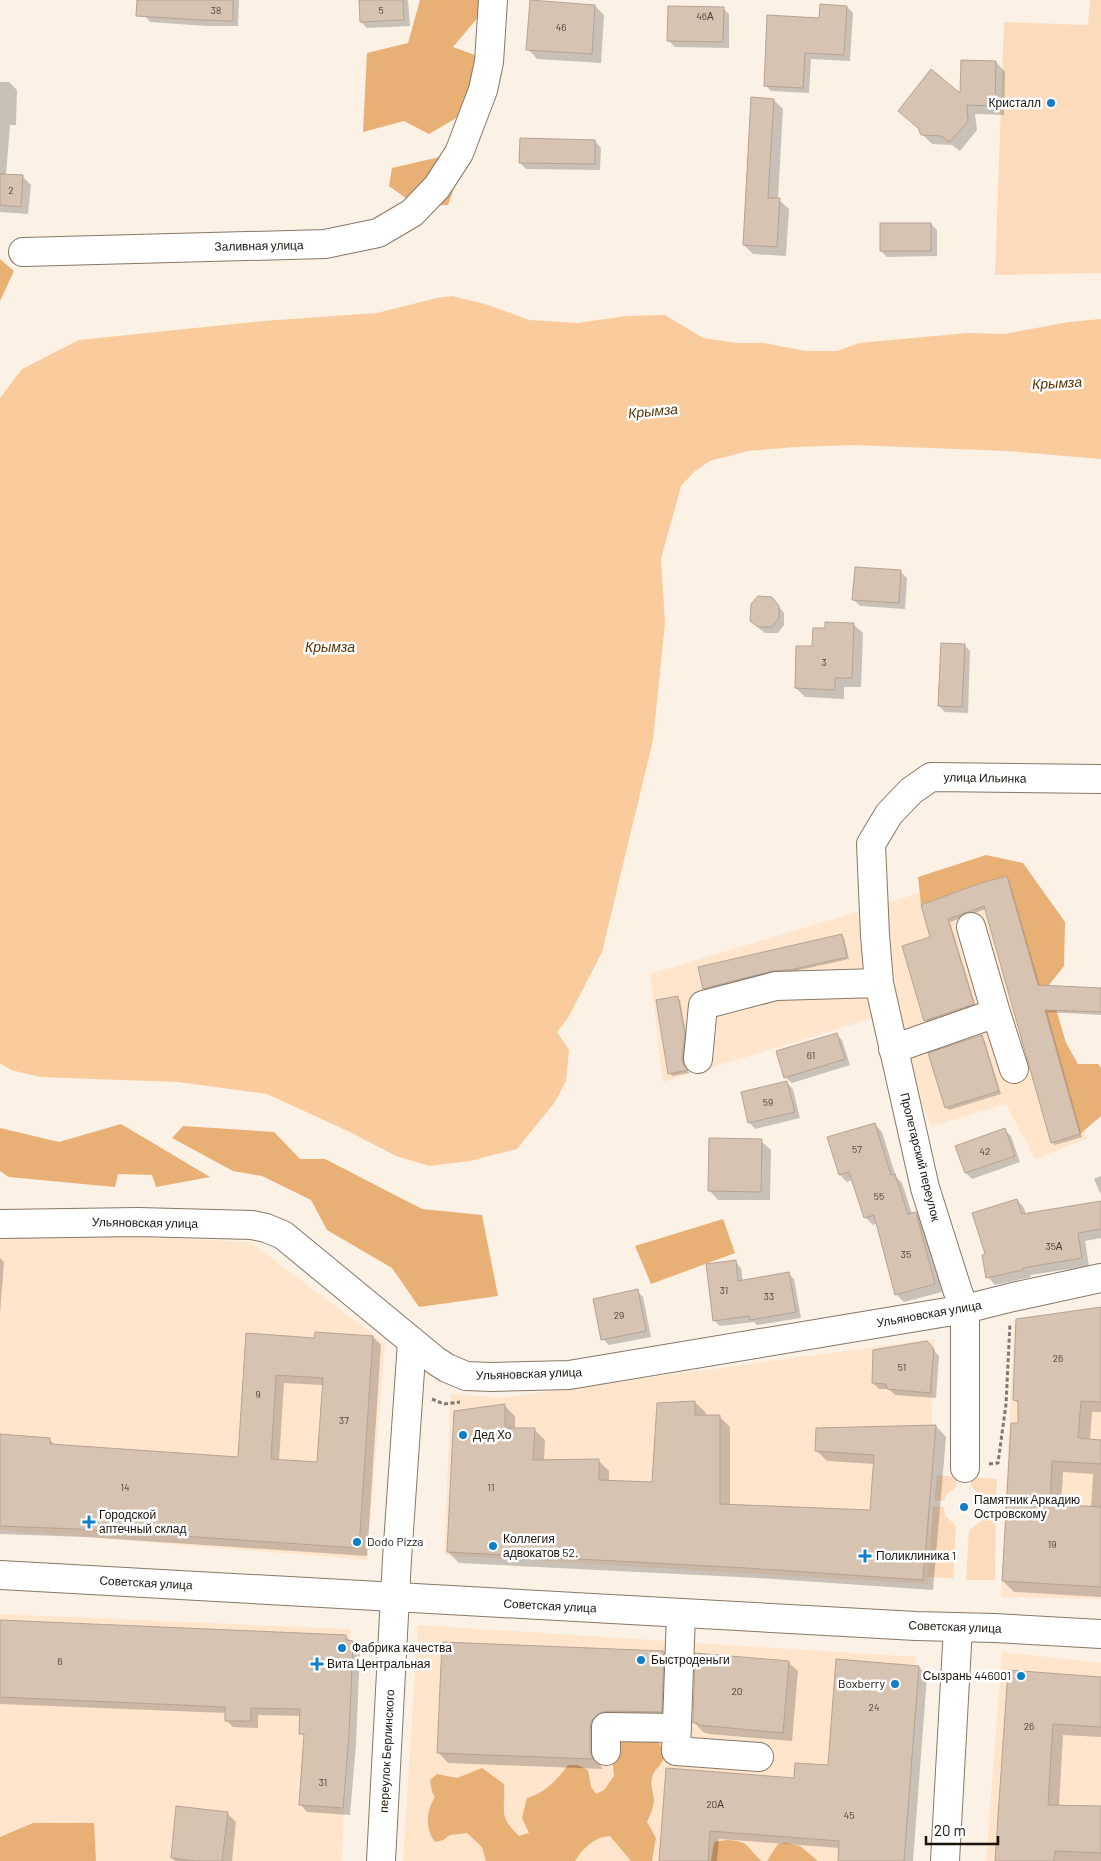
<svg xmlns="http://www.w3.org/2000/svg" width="1101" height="1861" viewBox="0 0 1101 1861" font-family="Barlow,sans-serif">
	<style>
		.built { fill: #fee5cc }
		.green { fill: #fbdbbb }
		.forest { fill: #e8b075 }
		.water { fill: #f9cb9d }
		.shadow { fill: #0003; fill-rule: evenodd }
		.building { fill: #d6c3b1; stroke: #b6a392; fill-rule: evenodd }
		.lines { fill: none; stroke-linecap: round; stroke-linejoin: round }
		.minor-casing { stroke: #876; stroke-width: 30 }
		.major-casing { stroke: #876; stroke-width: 30 }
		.path { stroke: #817970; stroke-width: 3; stroke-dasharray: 4 2.5; stroke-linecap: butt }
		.minor { stroke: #fff; stroke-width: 28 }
		.major { stroke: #fff; stroke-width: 28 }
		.poi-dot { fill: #117ec8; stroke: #fff; stroke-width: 2 }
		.labels { text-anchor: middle; stroke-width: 5; stroke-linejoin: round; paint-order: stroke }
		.number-label { font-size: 10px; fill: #483f35 }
		.poi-label { font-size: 12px; fill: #19130c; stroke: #fff; text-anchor: start }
		.street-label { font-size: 12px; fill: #19130c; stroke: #fff }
		.water-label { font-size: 14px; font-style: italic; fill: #573201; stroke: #fff }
	</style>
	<rect width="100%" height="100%" fill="#fcf1e5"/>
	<path class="built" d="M1000 869 1087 1139 1035 1159 1006 1104 931 1126 884 1015 663 1082 650 974Z
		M0 1230 250 1242 385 1343 367 1560 0 1530Z
		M1101 1307V1599L1001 1597 1014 1320Z
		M934 1339 928 1584 444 1555 451 1393 498 1398Z
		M0 1614 350 1629 342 1861H0Z
		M418 1625 916 1657 903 1861H403Z
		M1002 1652 1101 1663V1861H986Z"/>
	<path class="green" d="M1090 0H1101V273L995 275 1004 22 1088 25Z
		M937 1475 957 1477 956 1487 946 1495 944 1501 934 1500Z
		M971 1477 997 1479 996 1505 983 1501 979 1494 971 1486Z
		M933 1506 944 1507 945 1515 956 1526 953 1578 927 1577Z
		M985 1509H996L995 1580H966L969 1530 981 1521Z"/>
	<path class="forest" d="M420 0H482L480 15 453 47 480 57 458 117 429 134 404 121 363 132 367 53 408 43Z
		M444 156 460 171 448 205 417 206 389 186 392 168Z
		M0 259 14 271 0 301Z
		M986 855 1023 863 1065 922 1064 966 1049 985 1066 1043 1078 1064H1098L1101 1068V1116L1080 1134 1007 876 978 884 921 905 918 877Z
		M121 1124 210 1177 156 1187 152 1175 118 1174 115 1187 9 1177 0 1171V1128L59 1142Z
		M183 1126 274 1132 300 1159H325L422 1209 482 1215 498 1296 419 1307 392 1268 327 1230 311 1200 262 1176 233 1171 172 1138Z
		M723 1219 735 1253 651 1284 635 1246Z
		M619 1739H647L659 1743 665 1753C663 1766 654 1768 652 1778 650 1785 653 1791 654 1799 654 1807 650 1815 647 1822L656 1838 652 1861H631L610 1836C594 1837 584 1847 575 1861H486L482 1847 467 1833 450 1835 443 1840 435 1842C425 1829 426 1811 435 1797L432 1792 430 1780 437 1774 457 1778 482 1768 504 1784C506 1811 497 1815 519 1836L529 1833 522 1818 527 1798C545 1793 556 1781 568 1765H578L588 1770 591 1787 596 1794 604 1790 614 1776 612 1757Z
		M33 1823H94L96 1861H0V1837Z
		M727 1840C751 1841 746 1848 762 1861H711L714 1842Z
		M785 1843 800 1846 818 1861H767L778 1844Z"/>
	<path class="water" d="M452 296 485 304 529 320 578 323 626 316 665 315 703 338 737 343H764L806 351H837L859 343 967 333 1004 334 1069 322 1101 319V459L1008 451 853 445 796 447 748 451 710 461 695 471 681 486 661 559 665 623 653 740 602 952 568 1018 557 1032 569 1050 566 1081 555 1102 517 1149 470 1161 429 1166 396 1156 350 1132 267 1094 178 1082 40 1077 11 1070 0 1063V398L22 369 79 340 263 321 377 313 437 298Z"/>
	<path class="shadow" d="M145 0H239L238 26H207L150 22 144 15Z
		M360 0H408L410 26 367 28 361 22Z
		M595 6 604 15 601 63 537 59 528 49Z
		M847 7 853 13 850 61 811 59 809 93 771 91 765 85 820 19Z
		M723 8 729 14V48L675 47 668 40Z
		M996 62 1005 72 1004 115 975 114 977 130 960 151 952 145 932 144 922 134 920 130 900 111 961 96Z
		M0 82H9L17 90 16 125H10L6 175 22 176 31 185 28 214 0 212Z
		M774 100 783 109 778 199 789 209 786 256 753 254 744 245Z
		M595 141 601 148 600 170 526 169 520 163Z
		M931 224 937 230V256L887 257 881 251Z
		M901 572 907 578 905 609 860 606 854 600Z
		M772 598 784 613V625L778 633H765L758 627Z
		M853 624 863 633 861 687H844V699L805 697 796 688 813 648 826 630Z
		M964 645 970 651 968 713 945 712 939 706Z
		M1007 877 1009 880 1040 987 1101 990V1015L1047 1012 1082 1137 1055 1145 1052 1142 986 909 950 922 976 1007 928 1023 926 1021 903 947 932 938 922 906Z
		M842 936 844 938 849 959 707 991 705 988Z
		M677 997 680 1000 687 1038 685 1062 686 1069 689 1073 672 1076 670 1073Z
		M836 1034 842 1040 850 1065 792 1083 785 1077Z
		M981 1036 984 1039 1001 1094 949 1110 946 1107Z
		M787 1083 793 1089 800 1118 755 1129 749 1122Z
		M875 1124 882 1132 896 1177 902 1183 912 1214 916 1213 924 1221 942 1292 904 1302 896 1294 877 1223 873 1225 865 1217 853 1180 847 1182 840 1175Z
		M1005 1130 1011 1136 1020 1162 972 1179 966 1173Z
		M761 1141 771 1150 770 1200H718L709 1190Z
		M1101 1176V1195L1094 1179Z
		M1017 1200 1024 1208 1026 1214 1101 1217V1238L1085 1241 1089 1266 1030 1275 1031 1277 995 1285 988 1277 987 1255Z
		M0 1258 4 1262 0 1314Z
		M735 1261 741 1268 743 1281 788 1273 794 1279 801 1318 757 1325 754 1322 720 1326 714 1320Z
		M637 1291 643 1297 651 1337 609 1345 603 1339Z
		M1101 1308V1412H1092L1090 1440 1101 1441V1597L1014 1592 1003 1581 1019 1424 1020 1405 1015 1400ZM1063 1472 1093 1474 1091 1508 1061 1506Z
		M247 1334 315 1339 373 1337 381 1345 367 1556 86 1537 0 1534V1435L49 1439 56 1446 239 1458ZM284 1383 323 1385 318 1463 279 1461Z
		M933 1349 939 1356 936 1398 895 1395 889 1389H879L873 1383Z
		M695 1402 706 1413 705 1416H719L730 1427V1505L871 1512 874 1464 827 1461 816 1450 936 1426 946 1437 933 1590 758 1578 459 1563 448 1552 504 1405 515 1416V1429H534L545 1440 544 1461 598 1460 609 1471V1482L654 1483Z
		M0 1621 345 1636 360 1649 356 1744 350 1815 307 1812 300 1804 305 1737 301 1733V1716L258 1715V1728L233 1727 226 1720V1713L0 1704Z
		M663 1652 674 1662 671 1722 617 1721 600 1762 602 1769 448 1763 438 1752Z
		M788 1662 798 1671 792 1741 709 1734 703 1732 694 1722Z
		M919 1667 927 1676 913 1861H839L840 1848 719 1839 717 1861H660L795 1779 829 1766Z
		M1010 1672 1101 1678V1737L1063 1735 1059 1806 1101 1808V1861H996Z
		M227 1813 236 1822 232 1861H175L172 1858Z"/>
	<path class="building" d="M137 0H233V21L200 20 136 16Z
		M359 0H403L404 20 360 22Z
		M530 0 595 5 592 54 526 50Z
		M820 4 847 6 844 55 805 53 803 88 764 86 767 15 819 18Z
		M668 6 724 7 723 42 667 41Z
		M961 60 996 61 995 106 967 105 968 121 950 142 941 136 921 135 918 128 898 111 931 69 960 93Z
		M751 97 774 99 768 198H780L777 247 743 245Z
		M520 138 595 140V164L519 163Z
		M0 174 23 175 21 207 0 205Z
		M880 223H931V251H880Z
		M855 567 901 570 899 603 852 600Z
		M758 596 772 597 779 606V618L772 627H758L750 621 751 604Z
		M825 622 854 623 852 678H835V690L795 688 796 646H812L813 628H825Z
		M941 643 965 644 962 707 938 706Z
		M1007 876 1038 985 1101 988V1012L1045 1010 1080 1134 1051 1143 984 906 948 919 974 1004 924 1021 902 946 930 937 921 905 978 884Z
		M842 934 847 957 790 970 772 971 703 989 698 967Z
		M678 996 685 1034 682 1058 684 1065 688 1070 668 1074 656 1000Z
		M837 1033 845 1059 784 1078 776 1051Z
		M982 1035 999 1091 945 1108 928 1053Z
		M787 1081 795 1112 748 1123 741 1092Z
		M875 1123 891 1175 895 1174 908 1214 916 1212 935 1284 895 1295 874 1215 864 1218 849 1172 839 1175 827 1137Z
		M1005 1128 1015 1156 965 1173 955 1146Z
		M709 1138 762 1139 761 1192 708 1191Z
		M1017 1199 1022 1214 1101 1201V1229L1078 1233 1082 1258 1023 1268V1270L986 1278 982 1255 985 1254 972 1213Z
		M736 1260 738 1281 789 1272 796 1312 750 1320 749 1316 713 1321 706 1264Z
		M638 1289 646 1331 601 1340 593 1299Z
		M1101 1307V1402L1081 1401 1078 1438 1101 1440V1464L1052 1461 1050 1504 1101 1507V1587L1002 1581 1011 1423H1018V1401L1013 1400 1016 1319Z
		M315 1332 373 1336 359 1548 77 1529 0 1526V1434L50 1438V1444L238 1457 246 1333 314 1338ZM276 1375 323 1378 317 1462 271 1459Z
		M927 1341 934 1349 930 1393 887 1389 886 1384 872 1383 873 1350Z
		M695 1401V1415H720V1504L870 1510 874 1455 815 1451 816 1428 936 1425 923 1580 746 1568 447 1552 454 1411 505 1404V1428H535L533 1460 599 1459V1480L652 1482 657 1403Z
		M0 1620 346 1635V1640L353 1641 349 1736 343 1808 299 1805 304 1734H299L300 1709 251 1708V1721H225V1707L0 1697Z
		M442 1642 664 1651 662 1712 606 1711 598 1714 592 1720 590 1727V1751L593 1759 437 1753Z
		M695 1653 789 1661 783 1733 698 1725V1723H693Z
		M836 1659 919 1666 904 1861H838L839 1841 710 1831 708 1861H659L666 1768 794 1778 795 1763 828 1765Z
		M1008 1670 1101 1677V1727L1053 1724 1048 1805 1101 1806V1853L1055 1851 1054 1861H995Z
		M176 1806 228 1812 222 1861H195L171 1858Z"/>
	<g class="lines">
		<g class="minor-casing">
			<path id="minor" d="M23 252 325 244 378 233 412 213 437 187 459 153 483 90 489 62 493 0
				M996 1013 1014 1069
				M893 1049 996 1013 971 927
				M698 1059 703 1005 776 986 879 983
				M965 1468V1309L958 1292 925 1188 879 983 875 935 871 844 889 814 911 791 931 777 1101 779
				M681 1614 676 1751 759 1757
				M606 1751V1727L677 1728
				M381 1861 397 1559 412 1342
				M945 1861 958 1627"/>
		</g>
		<g class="major-casing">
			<path id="major" d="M0 1224 138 1222 252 1225 266 1228 283 1235 436 1361 447 1368 466 1376 492 1377 569 1375 965 1309 1013 1297 1101 1278
				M0 1575 916 1626 994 1628 1101 1634"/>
		</g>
		<path class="path" d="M432 1399 444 1404 460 1402
			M989 1464 998 1463 1006 1404 1010 1323"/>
		<use href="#minor" class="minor"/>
		<use href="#major" class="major"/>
	</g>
	<g class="poi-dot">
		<circle cx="1051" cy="103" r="5"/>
		<circle cx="463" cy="1435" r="5"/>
		<circle cx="964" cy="1507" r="5"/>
		<path d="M86.5 1514.5h5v5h5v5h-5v5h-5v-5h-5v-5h5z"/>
		<circle cx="357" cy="1542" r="5"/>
		<circle cx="493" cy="1546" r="5"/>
		<path d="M862.5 1548.5h5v5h5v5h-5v5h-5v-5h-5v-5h5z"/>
		<circle cx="342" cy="1648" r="5"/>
		<circle cx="641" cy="1660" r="5"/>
		<path d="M314.5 1656.5h5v5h5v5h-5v5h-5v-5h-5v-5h5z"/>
		<circle cx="1021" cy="1676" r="5"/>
		<circle cx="895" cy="1684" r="5"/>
	</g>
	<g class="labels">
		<g class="number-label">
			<text x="216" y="14">38</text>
			<text x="381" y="14">5</text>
			<text x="705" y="20">46А</text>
			<text x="561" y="31">46</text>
			<text x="11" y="194">2</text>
			<text x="824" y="666">3</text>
			<text x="811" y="1059">61</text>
			<text x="768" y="1106">59</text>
			<text x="857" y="1153">57</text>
			<text x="985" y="1155">42</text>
			<text x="879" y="1200">55</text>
			<text x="1054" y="1250">35А</text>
			<text x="906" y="1258">35</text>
			<text x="724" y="1294">31</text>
			<text x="769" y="1300">33</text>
			<text x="619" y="1319">29</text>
			<text x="1058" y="1362">26</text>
			<text x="902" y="1371">51</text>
			<text x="258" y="1398">9</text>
			<text x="344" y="1424">37</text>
			<text x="125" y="1491">14</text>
			<text x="491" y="1491">11</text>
			<text x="1052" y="1548">19</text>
			<text x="60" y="1665">6</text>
			<text x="737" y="1695">20</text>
			<text x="874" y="1711">24</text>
			<text x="1029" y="1730">26</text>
			<text x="323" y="1786">31</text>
			<text x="715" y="1808">20А</text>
			<text x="849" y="1819">45</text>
		</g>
		<g class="poi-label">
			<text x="1041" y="107" text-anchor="end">Кристалл</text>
			<text x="473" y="1439">Дед Хо</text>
			<text x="974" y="1504">Памятник Аркадию<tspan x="974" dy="14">Островскому</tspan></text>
			<text x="99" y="1519">Городской<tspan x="99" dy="14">аптечный склад</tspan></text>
			<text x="503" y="1543">Коллегия<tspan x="503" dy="14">адвокатов 52.</tspan></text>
			<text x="367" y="1546">Dodo Pizza</text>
			<text x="876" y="1560">Поликлиника 1</text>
			<text x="352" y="1652">Фабрика качества</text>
			<text x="651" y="1664">Быстроденьги</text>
			<text x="327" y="1668">Вита Центральная</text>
			<text x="1011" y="1680" text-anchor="end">Сызрань 446001</text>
			<text x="885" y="1688" text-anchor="end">Boxberry</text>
		</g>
		<g class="street-label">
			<text transform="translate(259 246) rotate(-1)" y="4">Заливная улица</text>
			<text transform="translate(985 778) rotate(1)" y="4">улица Ильинка</text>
			<text transform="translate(920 1157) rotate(76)" y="4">Пролетарский переулок</text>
			<text transform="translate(145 1223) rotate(1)" y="4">Ульяновская улица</text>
			<text transform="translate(929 1314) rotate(-10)" y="4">Ульяновская улица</text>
			<text transform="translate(529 1374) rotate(-2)" y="4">Ульяновская улица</text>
			<text transform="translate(146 1583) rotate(3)" y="4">Советская улица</text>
			<text transform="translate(550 1606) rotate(3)" y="4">Советская улица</text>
			<text transform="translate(955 1627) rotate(2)" y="4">Советская улица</text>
			<text transform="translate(387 1751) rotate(-87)" y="4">переулок Берлинского</text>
		</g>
		<g class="water-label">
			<text transform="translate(1057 383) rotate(-3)" y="5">Крымза</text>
			<text transform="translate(653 411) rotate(-5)" y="5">Крымза</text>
			<text x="330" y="652">Крымза</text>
		</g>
	</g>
	<path d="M926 1836v8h72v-8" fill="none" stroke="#19130c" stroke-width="2.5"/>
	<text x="934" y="1836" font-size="15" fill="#19130c" stroke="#ffffff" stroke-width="4" paint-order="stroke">20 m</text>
</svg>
